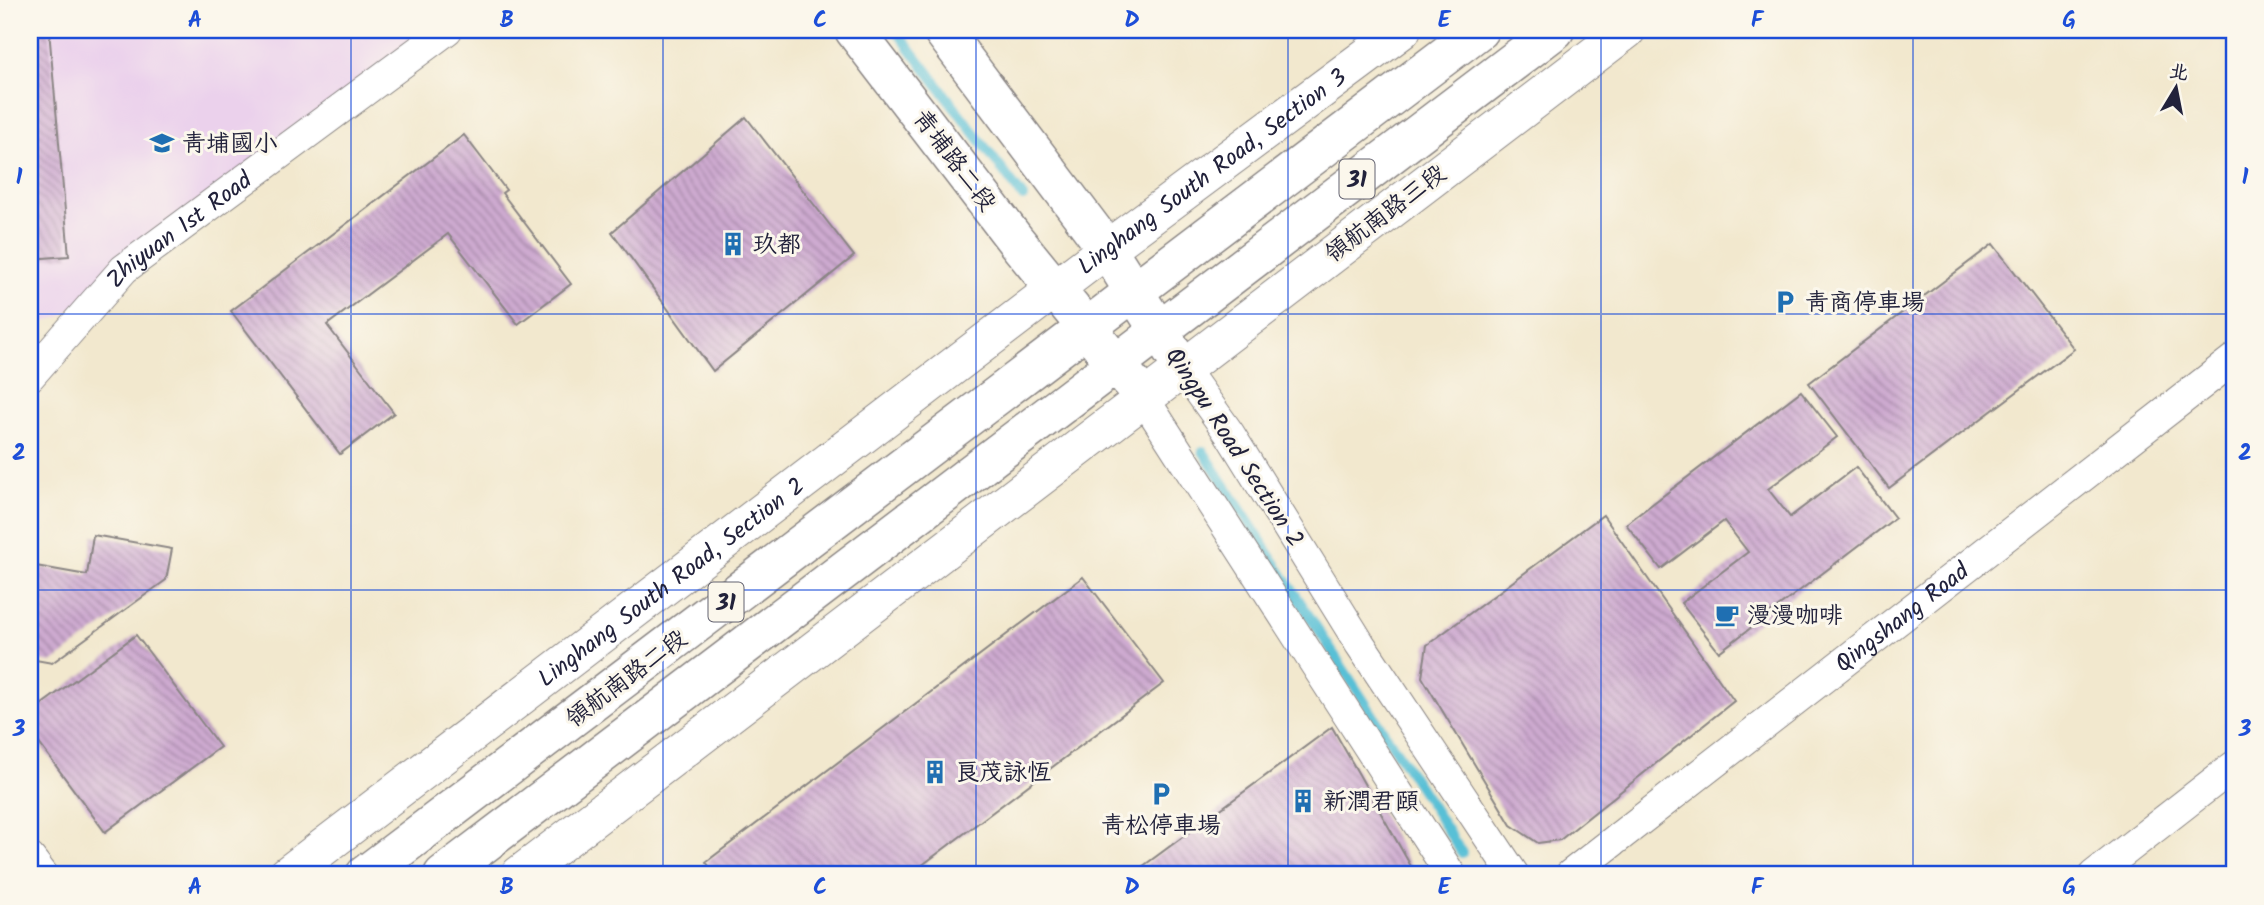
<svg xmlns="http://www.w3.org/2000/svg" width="2264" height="905" viewBox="0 0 2264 905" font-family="Kalam,'LXGW WenKai TC',sans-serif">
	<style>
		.built { fill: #ebd1ec }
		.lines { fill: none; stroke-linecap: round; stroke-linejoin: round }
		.stream { stroke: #59c0d6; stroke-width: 10 }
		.building { fill: url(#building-back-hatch) }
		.minor-casing { stroke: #8a8584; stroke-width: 32 }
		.tertiary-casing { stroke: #8a8584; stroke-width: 39 }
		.secondary-casing { stroke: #8a8584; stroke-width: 41 }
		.primary-casing { stroke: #8a8584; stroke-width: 41 }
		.minor { stroke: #fff; stroke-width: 30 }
		.tertiary { stroke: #fff; stroke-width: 37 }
		.secondary { stroke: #fff; stroke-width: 38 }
		.primary { stroke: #fff; stroke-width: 38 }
		.grid { fill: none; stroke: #1d4ed8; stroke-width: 2; stroke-opacity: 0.55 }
		.labels { text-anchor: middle; stroke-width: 6; stroke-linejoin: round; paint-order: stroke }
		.shield { fill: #fbf7ec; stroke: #636270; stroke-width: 2 }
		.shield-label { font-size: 23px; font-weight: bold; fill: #22223b }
		.poi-label { font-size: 24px; fill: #22223b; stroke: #fbf7ec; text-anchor: start }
		.street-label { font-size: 24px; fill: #22223b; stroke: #fbf7ec }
		.neatline { fill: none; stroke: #1d4ed8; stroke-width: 2.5 }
		.grid-label { font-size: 23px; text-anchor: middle; font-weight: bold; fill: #1d4ed8 }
	</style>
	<defs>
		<pattern id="building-back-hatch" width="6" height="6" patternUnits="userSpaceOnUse" patternTransform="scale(1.75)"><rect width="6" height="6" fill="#ceaad0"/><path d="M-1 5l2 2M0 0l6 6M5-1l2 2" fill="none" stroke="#a78aaa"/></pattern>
	</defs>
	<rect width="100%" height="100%" fill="#fbf7ec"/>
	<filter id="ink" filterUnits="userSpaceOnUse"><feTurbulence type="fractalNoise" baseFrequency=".0143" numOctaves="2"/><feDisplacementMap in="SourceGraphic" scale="14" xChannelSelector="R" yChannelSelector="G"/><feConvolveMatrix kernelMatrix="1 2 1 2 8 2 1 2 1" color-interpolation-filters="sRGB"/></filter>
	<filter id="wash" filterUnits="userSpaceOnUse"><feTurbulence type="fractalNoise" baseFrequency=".00686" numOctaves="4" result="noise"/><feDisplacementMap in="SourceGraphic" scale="28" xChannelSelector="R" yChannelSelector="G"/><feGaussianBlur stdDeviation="1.57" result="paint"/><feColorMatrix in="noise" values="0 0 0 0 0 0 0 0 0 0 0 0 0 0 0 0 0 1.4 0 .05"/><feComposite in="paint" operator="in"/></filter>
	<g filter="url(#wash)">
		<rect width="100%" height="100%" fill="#f2e8ce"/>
		<path class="built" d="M30 30H443L62 316 30 327Z"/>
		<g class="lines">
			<path class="stream" d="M896 30 1023 197
				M1203 451 1462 853"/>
		</g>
		<g id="blocks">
			<path class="building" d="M30 30H49L69 256 30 259Z
				M746 117 854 256 713 371 612 232Z
				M464 135 506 190 502 193 571 284 518 324 448 234 327 325 394 413 340 454 231 311Z
				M1993 244 2074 349 1889 488 1809 383Z
				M1801 391 1837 437 1768 489 1790 517 1856 467 1895 518 1719 652 1681 603 1748 552 1724 521 1661 569 1626 524Z
				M1603 515 1734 701 1560 840 1538 843 1511 825 1422 677 1427 645Z
				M93 535 172 549 166 580 52 663 30 659V565L87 575Z
				M1083 577 1164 683 909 875H716L706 862Z
				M136 635 220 747 105 832 30 731V713Z
				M1332 727 1416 875H1131Z"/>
		</g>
	</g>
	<g filter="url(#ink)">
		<use href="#blocks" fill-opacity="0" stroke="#8a8584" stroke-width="2"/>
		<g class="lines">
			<g class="minor-casing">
				<g id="minor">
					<path d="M1182 367 1229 433 1360 644 1514 875"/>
					<path id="s1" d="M30 376 124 269 447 30"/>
					<path d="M1143 397 1451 875"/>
					<path d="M30 858 43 875"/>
					<path id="s2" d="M1570 875 2234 359"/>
					<path d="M2094 875 2234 766"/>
				</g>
			</g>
			<g class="tertiary-casing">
				<g id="tertiary">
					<path id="s3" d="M287 875 1107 249 1402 30"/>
					<path d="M519 875 1627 30"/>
				</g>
			</g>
			<g class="secondary-casing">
				<path id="secondary" d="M854 30 1016 241 1143 397
					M942 30 1107 249 1182 367"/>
			</g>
			<g class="primary-casing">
				<path id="primary" d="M365 875 1479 30
					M443 875 1555 30"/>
			</g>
			<use href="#minor" class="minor"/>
			<use href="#tertiary" class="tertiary"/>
			<use href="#secondary" class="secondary"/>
			<use href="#primary" class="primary"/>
		</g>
	</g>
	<path class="grid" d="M351 30V875M663 30V875M976 30V875M1288 30V875M1601 30V875M1913 30V875M30 314H2234M30 590H2234"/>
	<defs>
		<g id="school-bare" transform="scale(1.89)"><path d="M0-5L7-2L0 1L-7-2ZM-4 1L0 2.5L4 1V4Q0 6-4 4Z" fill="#1f6fb2" stroke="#fbf7ec" stroke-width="2.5" paint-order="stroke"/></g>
		<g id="building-bare" transform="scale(1.89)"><path d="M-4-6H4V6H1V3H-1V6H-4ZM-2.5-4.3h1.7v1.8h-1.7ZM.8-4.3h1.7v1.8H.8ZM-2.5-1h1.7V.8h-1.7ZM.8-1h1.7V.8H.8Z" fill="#1f6fb2" stroke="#fbf7ec" stroke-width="2.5" paint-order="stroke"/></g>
		<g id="parking-bare" transform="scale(1.89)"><path d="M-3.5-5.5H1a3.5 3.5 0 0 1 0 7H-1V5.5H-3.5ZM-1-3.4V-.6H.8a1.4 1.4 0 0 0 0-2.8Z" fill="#1f6fb2" stroke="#fbf7ec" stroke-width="2.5" paint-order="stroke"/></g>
		<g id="cafe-bare" transform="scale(1.89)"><path d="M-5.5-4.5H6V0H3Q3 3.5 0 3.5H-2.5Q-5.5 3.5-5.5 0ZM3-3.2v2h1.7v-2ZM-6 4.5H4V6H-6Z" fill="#1f6fb2" stroke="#fbf7ec" stroke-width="2.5" paint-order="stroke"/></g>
	</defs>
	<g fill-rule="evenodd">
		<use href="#school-bare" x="162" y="143"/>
		<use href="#building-bare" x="733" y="244"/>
		<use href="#parking-bare" x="1785" y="302"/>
		<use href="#cafe-bare" x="1727" y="615"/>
		<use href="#building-bare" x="935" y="772"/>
		<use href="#parking-bare" x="1161" y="794"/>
		<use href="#building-bare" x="1303" y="801"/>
	</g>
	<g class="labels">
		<g class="shield">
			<rect x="1339.5" y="159.5" width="35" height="39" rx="5"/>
			<rect x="708.5" y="582.5" width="35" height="39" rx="5"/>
		</g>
		<g class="shield-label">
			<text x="1357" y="187">31</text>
			<text x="726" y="610">31</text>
		</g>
		<g class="poi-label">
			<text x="182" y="151">青埔國小</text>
			<text x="753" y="252">玖都</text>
			<text x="1805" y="310">青商停車場</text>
			<text x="1747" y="623">漫漫咖啡</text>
			<text x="955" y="780">良茂詠恆</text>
			<text x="1323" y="809">新潤君頤</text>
			<text x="1161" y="833" text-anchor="middle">青松停車場</text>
		</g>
		<g class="street-label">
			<text transform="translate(955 160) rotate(53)" y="8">青埔路二段</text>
			<text dy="8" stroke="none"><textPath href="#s3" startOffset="1162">Linghang South Road, Section 3</textPath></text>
			<text transform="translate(1385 213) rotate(-37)" y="8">領航南路三段</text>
			<text dy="8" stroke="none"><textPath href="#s1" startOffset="210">Zhiyuan 1st Road</textPath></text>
			<text transform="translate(1235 447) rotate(57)" y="8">Qingpu Road Section 2</text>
			<text dy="8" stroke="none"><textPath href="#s3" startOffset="483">Linghang South Road, Section 2</textPath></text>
			<text dy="8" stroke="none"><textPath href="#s2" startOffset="420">Qingshang Road</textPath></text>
			<text transform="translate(626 678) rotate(-37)" y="8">領航南路二段</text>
		</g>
	</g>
	<rect width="2264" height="905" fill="none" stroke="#fbf7ec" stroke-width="77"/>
	<g transform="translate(2176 88) rotate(10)" stroke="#fbf7ec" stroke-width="5" paint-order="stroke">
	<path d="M0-5L12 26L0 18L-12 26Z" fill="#22223b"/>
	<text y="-10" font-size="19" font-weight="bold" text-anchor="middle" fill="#22223b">北</text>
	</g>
	<rect x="38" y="38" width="2188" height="828" class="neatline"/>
	<g class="grid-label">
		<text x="195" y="27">A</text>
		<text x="507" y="27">B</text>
		<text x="820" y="27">C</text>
		<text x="1132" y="27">D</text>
		<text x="1444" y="27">E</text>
		<text x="1757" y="27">F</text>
		<text x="2069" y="27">G</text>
		<text x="19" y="184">1</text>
		<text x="2245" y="184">1</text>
		<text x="19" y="460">2</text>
		<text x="2245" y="460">2</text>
		<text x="19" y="736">3</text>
		<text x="2245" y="736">3</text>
		<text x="195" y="894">A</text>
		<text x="507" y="894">B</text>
		<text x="820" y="894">C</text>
		<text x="1132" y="894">D</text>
		<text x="1444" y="894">E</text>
		<text x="1757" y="894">F</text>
		<text x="2069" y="894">G</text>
	</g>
</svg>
